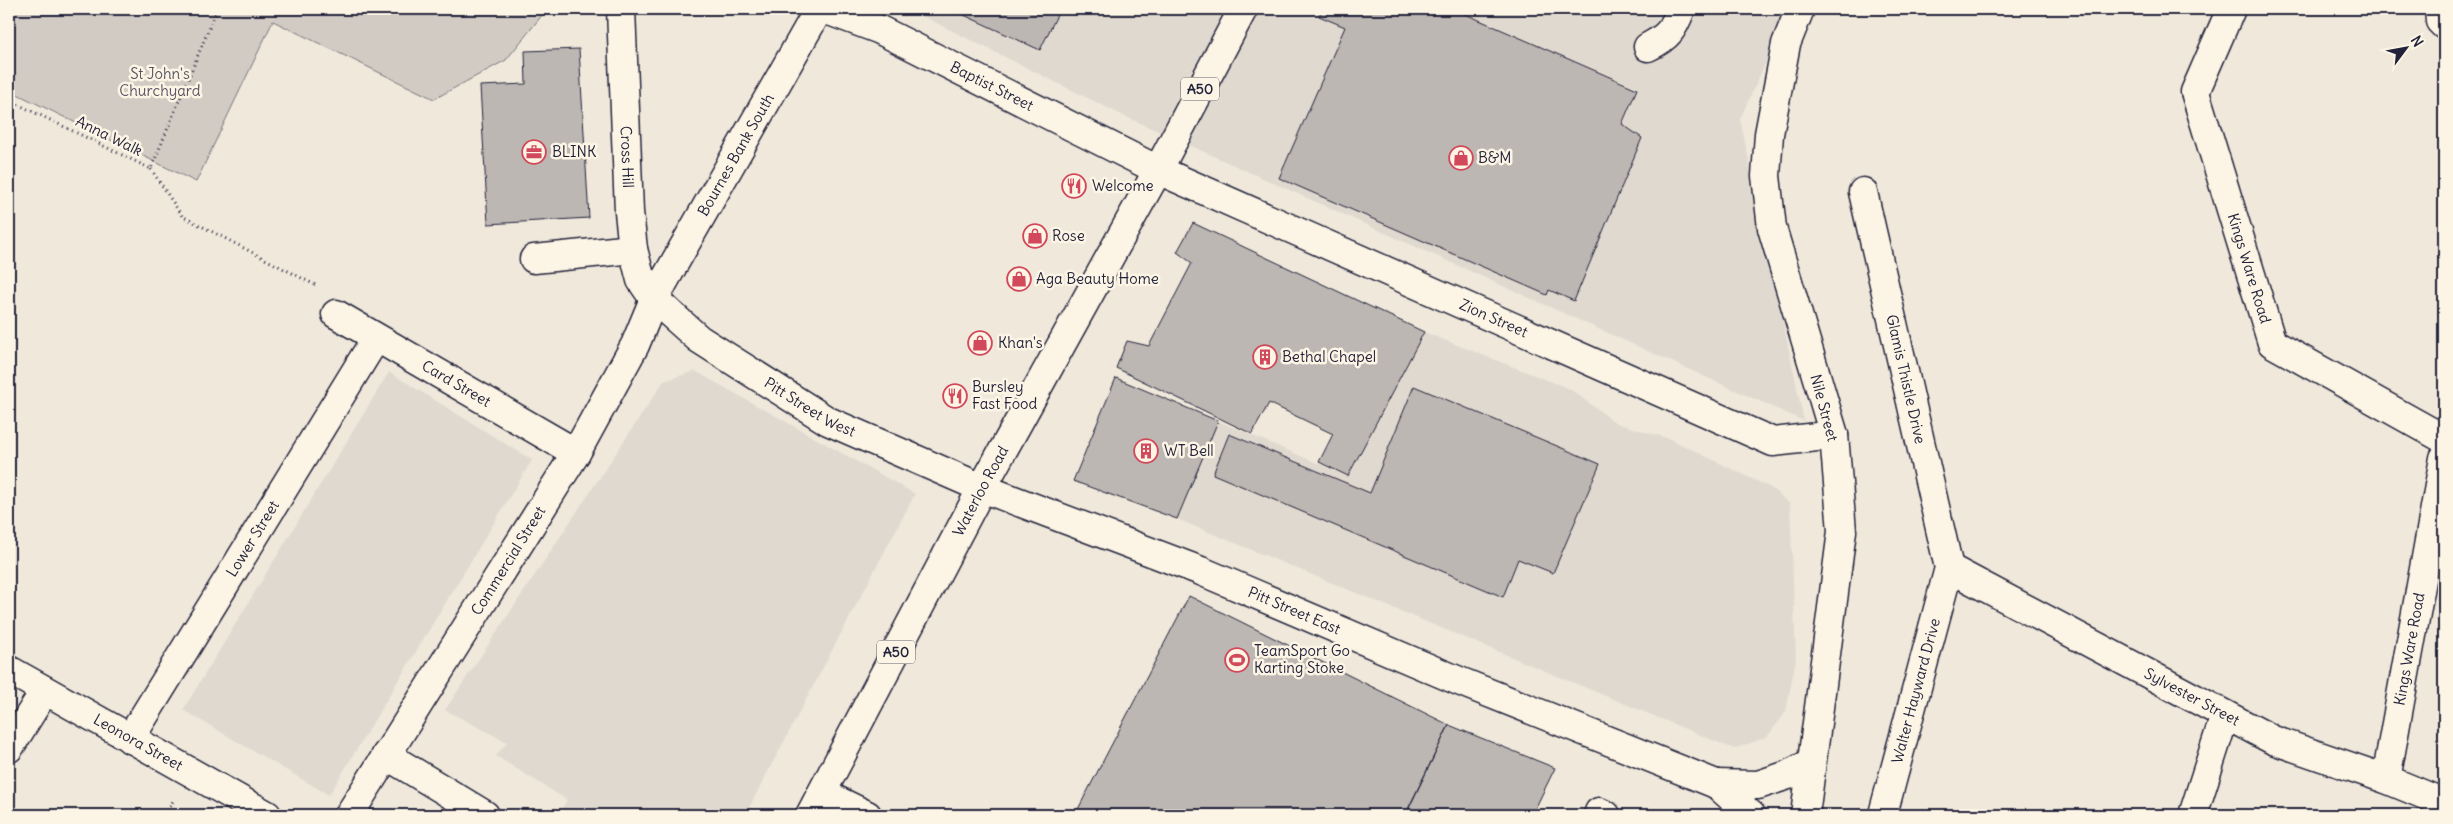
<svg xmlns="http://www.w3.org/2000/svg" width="2453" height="824" viewBox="0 0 2453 824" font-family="Delius,sans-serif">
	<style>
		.built { fill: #e0d9cf }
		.green { fill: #d1cbc3; stroke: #7a767f }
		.building { fill: #bcb7b3; stroke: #22223b }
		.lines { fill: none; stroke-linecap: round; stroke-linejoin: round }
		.minor-casing { stroke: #22223b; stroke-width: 31 }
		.major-casing { stroke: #22223b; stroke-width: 31 }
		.path { stroke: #22223b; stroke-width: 3; stroke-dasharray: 1 4; stroke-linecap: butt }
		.minor { stroke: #fcf5e5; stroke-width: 28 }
		.major { stroke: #fcf5e5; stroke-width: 28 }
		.labels { text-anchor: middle; stroke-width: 5; stroke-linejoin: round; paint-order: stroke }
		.shield { fill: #fcf5e5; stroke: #63616e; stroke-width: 1 }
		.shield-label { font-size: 14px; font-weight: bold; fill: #22223b }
		.park-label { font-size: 15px; fill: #575564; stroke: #fcf5e5 }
		.street-label { font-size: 15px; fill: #22223b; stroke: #fcf5e5 }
		.poi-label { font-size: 15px; fill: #22223b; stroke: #fcf5e5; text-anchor: start }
	</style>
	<rect width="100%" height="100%" fill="#efe8db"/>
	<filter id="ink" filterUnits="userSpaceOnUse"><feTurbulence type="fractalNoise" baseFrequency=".02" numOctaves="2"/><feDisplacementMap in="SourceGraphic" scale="10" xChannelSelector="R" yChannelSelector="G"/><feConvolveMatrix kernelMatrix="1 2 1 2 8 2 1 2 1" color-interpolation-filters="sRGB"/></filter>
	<g filter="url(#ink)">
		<path class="built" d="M908 9H1790L1740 119 1804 421 1122 115Z
			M1424 332 1570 389 1616 423 1670 439 1771 488 1790 504 1796 658 1786 712 1767 737 1734 749 1177 519 1073 481 1116 378 1348 476Z
			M695 371 915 494 745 815H558L567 800 496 756 507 742 445 710 664 381Z
			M389 372 532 460 329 795 183 710Z"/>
		<path class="green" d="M9 9H547L506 60 434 99 273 21 196 182 9 90Z"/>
		<path class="building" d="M951 9H1060L1040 50Z
			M1322 9H1454L1637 89 1622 124 1642 138 1574 301 1549 290 1547 295 1279 178 1345 27 1319 16Z
			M579 49 589 218 488 224 480 86 526 84 525 51Z
			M1193 223 1424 332 1348 476 1319 462 1333 434 1269 403 1252 434 1116 368 1127 341 1149 346 1192 263 1177 252Z
			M1116 378 1218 421 1177 519 1073 481Z
			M1414 386 1600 464 1553 573 1518 559 1503 597 1213 474 1229 434 1370 493Z
			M1189 596 1449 725 1405 815H1075Z
			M1449 725 1555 768 1533 813 1538 815H1426L1409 808Z"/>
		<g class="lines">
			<g class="minor-casing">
				<g id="minor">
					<path d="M1800 9 1786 44 1769 134 1766 176 1772 228 1834 435"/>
					<path id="s1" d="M2231 9 2195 92 2272 343 2444 439"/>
					<path d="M2439 9 2440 21 2444 25"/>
					<path d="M1648 47C1668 37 1673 30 1681 9"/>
					<path id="s2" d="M1863 192 1949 568 1883 814"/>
					<path d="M534 259 633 249"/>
					<path id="s3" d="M336 314 576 453"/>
					<path id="s4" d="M1949 568 2273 740 2386 779 2444 803"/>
					<path id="s5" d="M9 670 267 815"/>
					<path id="s6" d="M130 739 376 338"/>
					<path d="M9 748 44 692"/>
					<path d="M386 755 485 815"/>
					<path id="s7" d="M2386 779 2444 458"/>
					<path d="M822 793 867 815"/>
					<path d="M1599 812 1606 815"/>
					<path id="s8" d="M349 815 576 453 635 345 654 299 819 9"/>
					<path d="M2193 815 2225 715"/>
				</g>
			</g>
			<g class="major-casing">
				<g id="major">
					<path id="s9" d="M621 9 629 212 633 249 641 280 654 299 699 339 828 421 982 488 1201 571 1459 681 1716 784 1751 815"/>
					<path id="s10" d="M824 9 878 29 1158 170 1773 442 1834 435 1842 531 1805 815"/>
					<path d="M1716 784 1758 785 1788 775 1811 763"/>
					<path id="s11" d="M810 815 982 488 1158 170 1243 9"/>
				</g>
			</g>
			<path class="path" d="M9 100 151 169 217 9
				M151 169 182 216 317 286
				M164 815 173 801"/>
			<use href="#minor" class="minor"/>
			<use href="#major" class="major"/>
		</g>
	</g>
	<defs>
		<g id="office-ring" transform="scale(1.25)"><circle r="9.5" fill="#fcf5e5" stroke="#d1495b" stroke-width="1.5"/><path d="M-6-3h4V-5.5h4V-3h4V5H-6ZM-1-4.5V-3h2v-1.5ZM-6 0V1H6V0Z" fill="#d1495b"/></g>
		<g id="shop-ring" transform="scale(1.25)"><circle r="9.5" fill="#fcf5e5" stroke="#d1495b" stroke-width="1.5"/><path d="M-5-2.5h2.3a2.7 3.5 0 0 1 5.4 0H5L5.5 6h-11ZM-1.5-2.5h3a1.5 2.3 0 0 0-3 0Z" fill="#d1495b"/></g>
		<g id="restaurant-ring" transform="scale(1.25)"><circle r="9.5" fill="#fcf5e5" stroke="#d1495b" stroke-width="1.5"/><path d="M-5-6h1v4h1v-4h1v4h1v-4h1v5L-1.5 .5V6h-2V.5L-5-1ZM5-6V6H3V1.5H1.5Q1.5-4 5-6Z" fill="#d1495b"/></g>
		<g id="building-ring" transform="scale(1.25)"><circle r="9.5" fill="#fcf5e5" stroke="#d1495b" stroke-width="1.5"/><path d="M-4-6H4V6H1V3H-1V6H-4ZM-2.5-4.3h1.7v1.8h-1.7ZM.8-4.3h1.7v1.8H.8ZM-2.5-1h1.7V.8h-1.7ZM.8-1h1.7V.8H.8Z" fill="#d1495b"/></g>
		<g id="stadium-ring" transform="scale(1.25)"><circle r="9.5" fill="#fcf5e5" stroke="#d1495b" stroke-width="1.5"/><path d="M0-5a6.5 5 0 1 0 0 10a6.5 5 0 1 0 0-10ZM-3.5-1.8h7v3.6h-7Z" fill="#d1495b"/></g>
	</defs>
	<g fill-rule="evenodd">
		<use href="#office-ring" x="534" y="152"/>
		<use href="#shop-ring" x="1461" y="158"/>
		<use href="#restaurant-ring" x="1074" y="186"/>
		<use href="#shop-ring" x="1035" y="236"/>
		<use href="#shop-ring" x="1019" y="279"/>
		<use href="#shop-ring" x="980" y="343"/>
		<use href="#building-ring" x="1265" y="357"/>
		<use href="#restaurant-ring" x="955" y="396"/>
		<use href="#building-ring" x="1146" y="451"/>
		<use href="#stadium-ring" x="1237" y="660"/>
	</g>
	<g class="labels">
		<g class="shield">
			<rect x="1181" y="77.5" width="38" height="23" rx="4"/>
			<rect x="877" y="640.5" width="38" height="23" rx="4"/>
		</g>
		<g class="shield-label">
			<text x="1200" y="94">A50</text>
			<text x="896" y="657">A50</text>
		</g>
		<g class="park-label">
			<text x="160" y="79">St John's<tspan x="160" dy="17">Churchyard</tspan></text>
		</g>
		<g class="street-label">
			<text dy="5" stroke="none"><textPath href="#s10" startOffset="185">Baptist Street</textPath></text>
			<text transform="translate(109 136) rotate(26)" y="5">Anna Walk</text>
			<text dy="5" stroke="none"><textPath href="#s8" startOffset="766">Bournes Bank South</textPath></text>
			<text dy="5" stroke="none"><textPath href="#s9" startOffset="148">Cross Hill</textPath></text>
			<text dy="5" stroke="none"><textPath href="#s1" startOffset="275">Kings Ware Road</textPath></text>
			<text dy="5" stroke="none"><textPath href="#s10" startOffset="738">Zion Street</textPath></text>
			<text dy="5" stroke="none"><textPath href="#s2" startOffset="192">Glamis Thistle Drive</textPath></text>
			<text dy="5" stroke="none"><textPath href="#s3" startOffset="139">Card Street</textPath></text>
			<text dy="5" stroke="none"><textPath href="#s9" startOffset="486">Pitt Street West</textPath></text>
			<text transform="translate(1824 408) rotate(75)" y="5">Nile Street</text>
			<text dy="5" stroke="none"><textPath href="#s11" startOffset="366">Waterloo Road</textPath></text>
			<text dy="5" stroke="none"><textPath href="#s6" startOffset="235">Lower Street</textPath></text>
			<text dy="5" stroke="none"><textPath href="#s8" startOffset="300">Commercial Street</textPath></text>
			<text dy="5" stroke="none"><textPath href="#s9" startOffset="1012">Pitt Street East</textPath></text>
			<text dy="5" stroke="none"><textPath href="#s7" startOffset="132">Kings Ware Road</textPath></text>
			<text transform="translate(1916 691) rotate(-75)" y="5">Walter Hayward Drive</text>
			<text dy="5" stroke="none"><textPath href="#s4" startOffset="275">Sylvester Street</textPath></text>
			<text dy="5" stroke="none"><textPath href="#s5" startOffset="148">Leonora Street</textPath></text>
		</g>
		<g class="poi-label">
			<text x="552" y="157">BLINK</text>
			<text x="1478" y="163">B&amp;M</text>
			<text x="1092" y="191">Welcome</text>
			<text x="1052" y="241">Rose</text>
			<text x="1036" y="284">Aga Beauty Home</text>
			<text x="998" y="348">Khan's</text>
			<text x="1282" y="362">Bethal Chapel</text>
			<text x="972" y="392">Bursley<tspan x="972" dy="17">Fast Food</tspan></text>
			<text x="1164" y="456">WT Bell</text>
			<text x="1254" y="656">TeamSport Go<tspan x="1254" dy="17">Karting Stoke</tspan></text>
		</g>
	</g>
	<rect width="2453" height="824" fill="none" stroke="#fcf5e5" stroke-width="30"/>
	<rect x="15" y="15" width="2423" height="794" fill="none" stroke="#22223b" stroke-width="2" filter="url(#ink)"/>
	<g transform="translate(2406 48) rotate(58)" stroke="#fcf5e5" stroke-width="4" paint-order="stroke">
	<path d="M0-4L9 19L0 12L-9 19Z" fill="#22223b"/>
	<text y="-8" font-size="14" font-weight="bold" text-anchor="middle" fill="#22223b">N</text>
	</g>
</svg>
